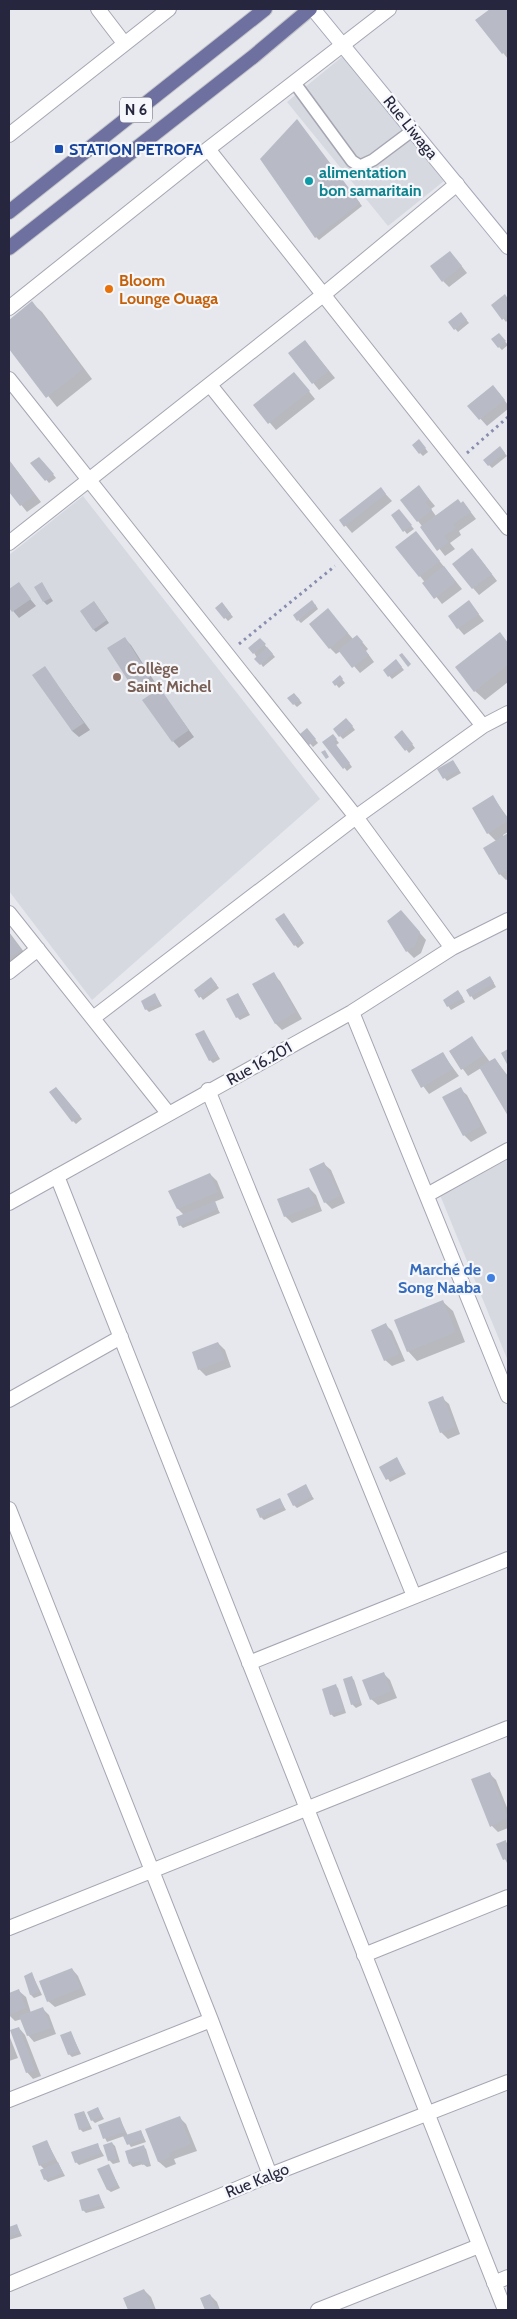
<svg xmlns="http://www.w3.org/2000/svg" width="517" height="2319" viewBox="0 0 517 2319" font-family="Cabin,sans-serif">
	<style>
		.built { fill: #d7d9e1 }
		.shadow { fill: #0003 }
		.building { fill: #b8bbc5 }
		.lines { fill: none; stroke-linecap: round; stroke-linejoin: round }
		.service-casing { stroke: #a5a6b2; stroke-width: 14 }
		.minor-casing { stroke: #a5a6b2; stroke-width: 16 }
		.secondary-casing { stroke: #a5a8b8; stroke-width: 16 }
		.primary-casing { stroke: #c2c3c9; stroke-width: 16 }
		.path { stroke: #898dae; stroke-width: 3; stroke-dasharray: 2.5 4; stroke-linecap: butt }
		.service { stroke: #fff; stroke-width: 11 }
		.minor { stroke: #fff; stroke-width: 14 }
		.secondary { stroke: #fff; stroke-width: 14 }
		.primary { stroke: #6e709f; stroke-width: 14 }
		.transit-dot { fill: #1a4fb4; stroke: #f6f7fa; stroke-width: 2 }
		.culture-dot { fill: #0f9aa8; stroke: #f6f7fa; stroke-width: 2 }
		.food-dot { fill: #e8710a; stroke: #f6f7fa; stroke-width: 2 }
		.education-dot { fill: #8d6e63; stroke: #f6f7fa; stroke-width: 2 }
		.shop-dot { fill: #3f7fe0; stroke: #f6f7fa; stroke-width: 2 }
		.labels { text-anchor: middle; stroke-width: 4.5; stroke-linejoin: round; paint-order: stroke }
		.shield { fill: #f6f7fa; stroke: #646576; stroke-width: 1 }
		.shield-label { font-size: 15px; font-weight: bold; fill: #26273e }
		.street-label { font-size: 16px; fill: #26273e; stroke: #f6f7fa }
		.transit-label { font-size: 16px; font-weight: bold; fill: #164399; stroke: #f6f7fa; text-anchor: start }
		.culture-label { font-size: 16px; font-weight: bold; fill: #0d838f; stroke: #f6f7fa; text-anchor: start }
		.food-label { font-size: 16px; font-weight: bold; fill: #c56008; stroke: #f6f7fa; text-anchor: start }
		.education-label { font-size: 16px; font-weight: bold; fill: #785e54; stroke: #f6f7fa; text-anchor: start }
		.shop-label { font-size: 16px; font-weight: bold; fill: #366cbe; stroke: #f6f7fa; text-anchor: end }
	</style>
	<rect width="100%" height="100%" fill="#e6e8ee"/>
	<path class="built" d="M343 56 444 181 388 226 287 102Z
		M83 496 320 799 92 1000 9 891V555Z
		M508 1159V1361L440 1195Z"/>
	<path class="shadow" d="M492 9H508V59L477 20Z
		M300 124 362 206 319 240 316 237Z
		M456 259 467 273 449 287 443 281Z
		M505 296 508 299V320L506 322 493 305Z
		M32 303 42 312 92 379 57 407 9 347V321Z
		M464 317 469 323 458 332 450 323Z
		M502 338 508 345 502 350 499 347Z
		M305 341 335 378 319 390 289 353Z
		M300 380 315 399 276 430 255 405Z
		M499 393 508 405V409L487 426 469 406Z
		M422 444 428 452 423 456 420 453Z
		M503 451 507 456 492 468 484 460Z
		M9 460 41 502 27 512 9 490Z
		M42 461 56 478 49 483 32 463Z
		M419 487 435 506 431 509 436 516 463 502 476 519 459 531 461 535 450 543 455 549 445 556 418 521Z
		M381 489 392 501 352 533 341 520Z
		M401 514 414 529 407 534 393 516Z
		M416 532 462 589 442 604 397 547Z
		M478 556 497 581 479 595 473 588Z
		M18 584 36 606 19 618 9 606V590Z
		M44 587 53 601 47 605 44 602Z
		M94 602 109 623 96 632 93 629Z
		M469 602 484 621 464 635 458 628Z
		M315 604 318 609 301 623 298 620Z
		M225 607 233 617 228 621 217 608Z
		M328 610 353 639 357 636 363 643 368 649 366 651 374 662 360 673 341 651 336 654 330 648Z
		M500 634 508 643V682L485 700 475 691Z
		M124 638 131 645 156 684 140 694 133 688 109 648Z
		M263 643 275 657 263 667 254 653Z
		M399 664 404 670 392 679 385 671Z
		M44 667 90 730 79 737 72 731Z
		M340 677 345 683 339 688 334 682Z
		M160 690 194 737 179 748 173 741Z
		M297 697 302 703 297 707 294 704Z
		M349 722 355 730 343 739 340 736Z
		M310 733 318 743 313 747 302 734Z
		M405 735 415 748 409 753 396 737Z
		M335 738 339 743 336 745 352 767 347 771 324 742Z
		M453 761 461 773 447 781 439 770Z
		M493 797 508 818V832L503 835 504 837 508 834V879L506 880 500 874 496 841 488 833Z
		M287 918 304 943 298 948 295 945Z
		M407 918 426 940 421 953 414 958 407 951Z
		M9 932 30 960 9 974Z
		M273 974 280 981 302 1019 282 1030 276 1024 254 985Z
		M492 980 496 987 474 1000 468 991Z
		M214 982 219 988 203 1000 196 990Z
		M238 994 250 1015 240 1020 237 1017Z
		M461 995 465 1002 451 1010 444 1000Z
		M157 998 162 1006 149 1012 146 1009Z
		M203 1031 220 1059 213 1063 210 1060Z
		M472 1038 490 1062 495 1059 508 1076V1114L481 1068 468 1076 450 1051Z
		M442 1053 459 1076 429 1094 412 1071Z
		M460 1089 467 1095 487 1133 471 1142 464 1135Z
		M59 1091 82 1119 76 1124 73 1121Z
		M324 1164 331 1170 345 1203 332 1209 325 1202Z
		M210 1174 217 1181 224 1198 214 1202 220 1213 183 1228 180 1225 184 1215 178 1209 170 1191Z
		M309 1188 316 1195 322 1211 292 1223 285 1216Z
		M443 1302 453 1311 465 1342 417 1361 408 1351Z
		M386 1325 392 1331 405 1361 392 1366 385 1360Z
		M218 1343 225 1350 231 1367 206 1376 199 1369Z
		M442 1398 449 1404 460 1434 448 1439 441 1432Z
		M397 1459 406 1474 390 1482 381 1467Z
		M305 1486 314 1499 297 1508 294 1505Z
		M280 1500 286 1510 264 1520 261 1517Z
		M383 1673 390 1680 397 1698 378 1705 371 1699Z
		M351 1677 354 1680 362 1705 356 1708 353 1705Z
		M335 1685 338 1688 346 1713 334 1717 331 1714Z
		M489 1773 496 1780 508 1810V1828L498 1832 492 1826Z
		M506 1842 508 1844 507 1863 498 1845Z
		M72 1969 78 1976 86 1995 55 2007 48 2001Z
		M32 1974 42 1995 34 1998 31 1995Z
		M19 1991 26 1997 31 2013 43 2009 49 2015 56 2034 34 2042 28 2035 22 2019 15 2021 9 2015V1995Z
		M19 2028 25 2035 41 2076 33 2079 27 2072Z
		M71 2033 81 2054 72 2057 69 2054Z
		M9 2035 18 2058 9 2061Z
		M98 2109 104 2119 95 2123 92 2120Z
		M84 2112 92 2129 83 2132 80 2129Z
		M179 2117 186 2124 197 2151 174 2159 176 2164 166 2168 159 2162 147 2130Z
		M120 2119 128 2136 141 2131 146 2142 131 2147 124 2136 107 2142 99 2126Z
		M47 2142 65 2176 48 2182 45 2179 44 2169 40 2165Z
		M112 2143 115 2146 120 2162 113 2164 110 2161 105 2145Z
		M97 2144 104 2156 79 2165 76 2162Z
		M143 2146 146 2149 151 2166 147 2167 143 2164 133 2167 130 2164Z
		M108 2165 120 2188 111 2192 108 2190Z
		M99 2196 105 2208 86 2213 83 2210Z
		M17 2226 22 2236 9 2240V2227Z
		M144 2290 151 2297 156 2310H129L124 2298Z
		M210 2295 217 2302 220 2310H207L202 2298Z"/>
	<path class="building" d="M490 9H508V50L502 54 475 20Z
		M297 119 360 203 315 238 260 159Z
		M450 251 462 266 442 282 430 266Z
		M505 294 508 299V315L502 320 491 305Z
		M32 301 83 369 46 398 9 349V320Z
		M461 312 467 320 454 330 448 322Z
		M499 333 506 341 498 348 491 339Z
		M305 340 329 371 312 384 288 353Z
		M294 372 310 391 268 424 253 405Z
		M493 385 505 400 479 420 467 406Z
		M419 439 426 448 419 454 412 445Z
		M500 446 505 453 488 466 483 460Z
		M39 457 54 474 45 481 30 463Z
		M9 460 35 495 20 506 9 492Z
		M419 485 429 499 425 502 432 510 417 522 400 500Z
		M381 487 386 494 344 527 339 520Z
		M458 499 461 503 463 501 471 512 453 524 456 528 444 536 449 542 437 551 420 527Z
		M399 509 412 525 403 532 391 515Z
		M416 531 440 561 419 577 395 547Z
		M472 548 492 574 472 589 452 564Z
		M444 566 456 582 434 599 422 583Z
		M19 582 31 599 12 612 9 608V589Z
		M42 582 51 598 43 602 34 587Z
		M312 600 316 606 297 621 293 615Z
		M469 600 479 614 457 629 448 616Z
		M94 601 107 620 93 630 80 611Z
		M222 602 231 614 224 619 215 608Z
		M328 608 348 633 329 649 309 624Z
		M500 632 508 643V665L474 692 455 667Z
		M357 635 363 642 360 644 369 655 352 668 338 650Z
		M125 637 150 677 133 688 107 648Z
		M260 638 266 644 253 654 248 648Z
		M267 647 273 654 260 665 254 659Z
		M402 653 411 664 408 667 399 655Z
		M396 659 402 667 388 677 383 670Z
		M45 666 84 723 72 731 32 675Z
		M340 675 343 679 335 686 332 682Z
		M160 688 189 730 172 742 142 700Z
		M294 693 300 700 293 705 287 698Z
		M346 718 353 726 339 737 333 729Z
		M307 728 316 739 309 745 300 734Z
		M402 730 413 744 405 751 394 737Z
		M333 734 337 739 334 742 350 763 343 769 322 742Z
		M325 750 329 757 326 759 321 752Z
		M453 760 459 770 443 779 437 769Z
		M493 795 508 821 487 834 472 808Z
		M508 833V869L499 875 483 848Z
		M401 910 420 932 415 946 406 952 387 921Z
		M284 913 302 940 294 946 275 919Z
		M9 933 21 950 9 958Z
		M274 972 296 1012 275 1024 252 984Z
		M490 976 494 983 470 997 466 990Z
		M211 977 217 985 199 998 194 990Z
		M458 990 463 998 447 1007 443 1000Z
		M155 993 160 1003 145 1010 141 1001Z
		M238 993 248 1012 236 1018 226 999Z
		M204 1030 218 1056 209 1061 195 1034Z
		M472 1036 484 1055 461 1070 449 1051Z
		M508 1049V1066L501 1053Z
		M443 1052 453 1069 421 1088 411 1070Z
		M495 1058 508 1079V1116L479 1067Z
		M56 1087 80 1116 72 1122 49 1092Z
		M461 1087 481 1126 463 1136 442 1097Z
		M324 1162 340 1196 324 1203 309 1169Z
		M210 1173 218 1192 177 1209 168 1191Z
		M309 1187 316 1205 284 1217 277 1199Z
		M215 1201 218 1209 179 1226 176 1217Z
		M443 1300 456 1332 407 1352 394 1320Z
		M386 1323 399 1354 384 1361 371 1330Z
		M218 1342 225 1360 198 1370 192 1352Z
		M443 1396 455 1427 440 1433 428 1402Z
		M397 1457 404 1471 386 1480 379 1467Z
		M306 1484 312 1496 293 1506 287 1494Z
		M280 1498 284 1507 260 1518 256 1509Z
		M384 1672 391 1691 370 1700 362 1680Z
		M352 1676 360 1703 351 1705 343 1679Z
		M336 1684 344 1710 330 1715 322 1689Z
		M490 1772 508 1817 490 1827 471 1779Z
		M506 1840 508 1858 503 1860 496 1844Z
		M72 1968 81 1988 47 2002 39 1981Z
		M32 1972 39 1992 30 1995 24 1976Z
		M19 1989 26 2008 9 2015V1993Z
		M43 2007 51 2028 27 2036 19 2016Z
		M19 2027 35 2070 26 2073 10 2030Z
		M71 2031 79 2051 68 2055 60 2035Z
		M98 2107 102 2116 91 2121 87 2112Z
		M84 2111 90 2126 79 2130 74 2114Z
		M180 2116 191 2144 169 2153 171 2157 158 2162 145 2129Z
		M120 2117 125 2132 103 2139 98 2125Z
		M141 2130 144 2139 127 2145 123 2136Z
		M47 2140 55 2159 39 2166 32 2146Z
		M112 2142 117 2159 108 2161 103 2145Z
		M98 2143 101 2153 75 2163 71 2152Z
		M144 2145 149 2163 142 2165 141 2161 129 2164 125 2151Z
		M58 2162 63 2173 44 2180 40 2170Z
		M109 2164 118 2185 107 2190 97 2169Z
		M99 2194 103 2205 82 2211 79 2200Z
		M17 2224 20 2233 9 2236V2227Z
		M144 2289 153 2309 128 2310 123 2298Z
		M210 2294 217 2310H205L200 2298Z"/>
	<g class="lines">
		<g class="service-casing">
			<path id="service" d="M294 82 352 161 360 166 373 160 413 130"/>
		</g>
		<g class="minor-casing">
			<path id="minor" d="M98 9 124 43
				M9 135 169 9
				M208 149 508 528
				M9 308 208 149 389 9
				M9 379 356 817 452 948
				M210 385 483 726
				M9 543 323 295 457 184
				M9 913 168 1113
				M9 972 38 949
				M352 1012 508 1396
				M93 1018 356 817 483 726 508 713
				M208 1090 414 1596
				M57 1176 505 2310
				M427 1195 508 1150
				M9 1203 352 1012 452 948 508 920
				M9 1400 121 1337
				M9 1509 211 2020 270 2175
				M249 1663 508 1559
				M9 1928 508 1728
				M364 1955 508 1897
				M9 2100 211 2020
				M494 2283 508 2277
				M9 2284 270 2175 508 2082
				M318 2310 479 2246"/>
		</g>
		<g class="secondary-casing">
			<path id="secondary" d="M313 9 508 247"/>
		</g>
		<g class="primary-casing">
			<path id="primary" d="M9 212 265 9
				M9 248 254 56 310 9"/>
		</g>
		<path class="path" d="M467 453 508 417
			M239 644 335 566"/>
		<use href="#service" class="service"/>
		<use href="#minor" class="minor"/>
		<use href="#secondary" class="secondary"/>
		<use href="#primary" class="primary"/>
	</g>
	<rect class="transit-dot" x="54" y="144" width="10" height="10" rx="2.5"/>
	<circle class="culture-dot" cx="309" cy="181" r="5"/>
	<circle class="food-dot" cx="109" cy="289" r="5"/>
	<circle class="education-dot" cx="117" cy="677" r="5"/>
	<circle class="shop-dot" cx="491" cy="1278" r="5"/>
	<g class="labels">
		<rect class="shield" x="120" y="97.5" width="32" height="25" rx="4"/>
		<g class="shield-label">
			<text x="136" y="115">N 6</text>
		</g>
		<g class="street-label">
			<text transform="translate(411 127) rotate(51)" y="6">Rue Liwaga</text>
			<text transform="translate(259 1063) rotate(-29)" y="6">Rue 16.201</text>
			<text transform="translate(257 2180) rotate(-22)" y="6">Rue Kalgo</text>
		</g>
		<g class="transit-label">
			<text x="69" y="155">STATION PETROFA</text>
		</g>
		<g class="culture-label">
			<text x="319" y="178">alimentation<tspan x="319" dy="18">bon samaritain</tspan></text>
		</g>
		<g class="food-label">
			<text x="119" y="286">Bloom<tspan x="119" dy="18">Lounge Ouaga</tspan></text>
		</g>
		<g class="education-label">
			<text x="127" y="674">Collège<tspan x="127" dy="18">Saint Michel</tspan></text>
		</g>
		<g class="shop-label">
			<text x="481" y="1275">Marché de<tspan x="481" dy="18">Song Naaba</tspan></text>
		</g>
	</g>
	<rect width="517" height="2319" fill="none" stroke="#26273e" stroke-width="20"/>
</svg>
